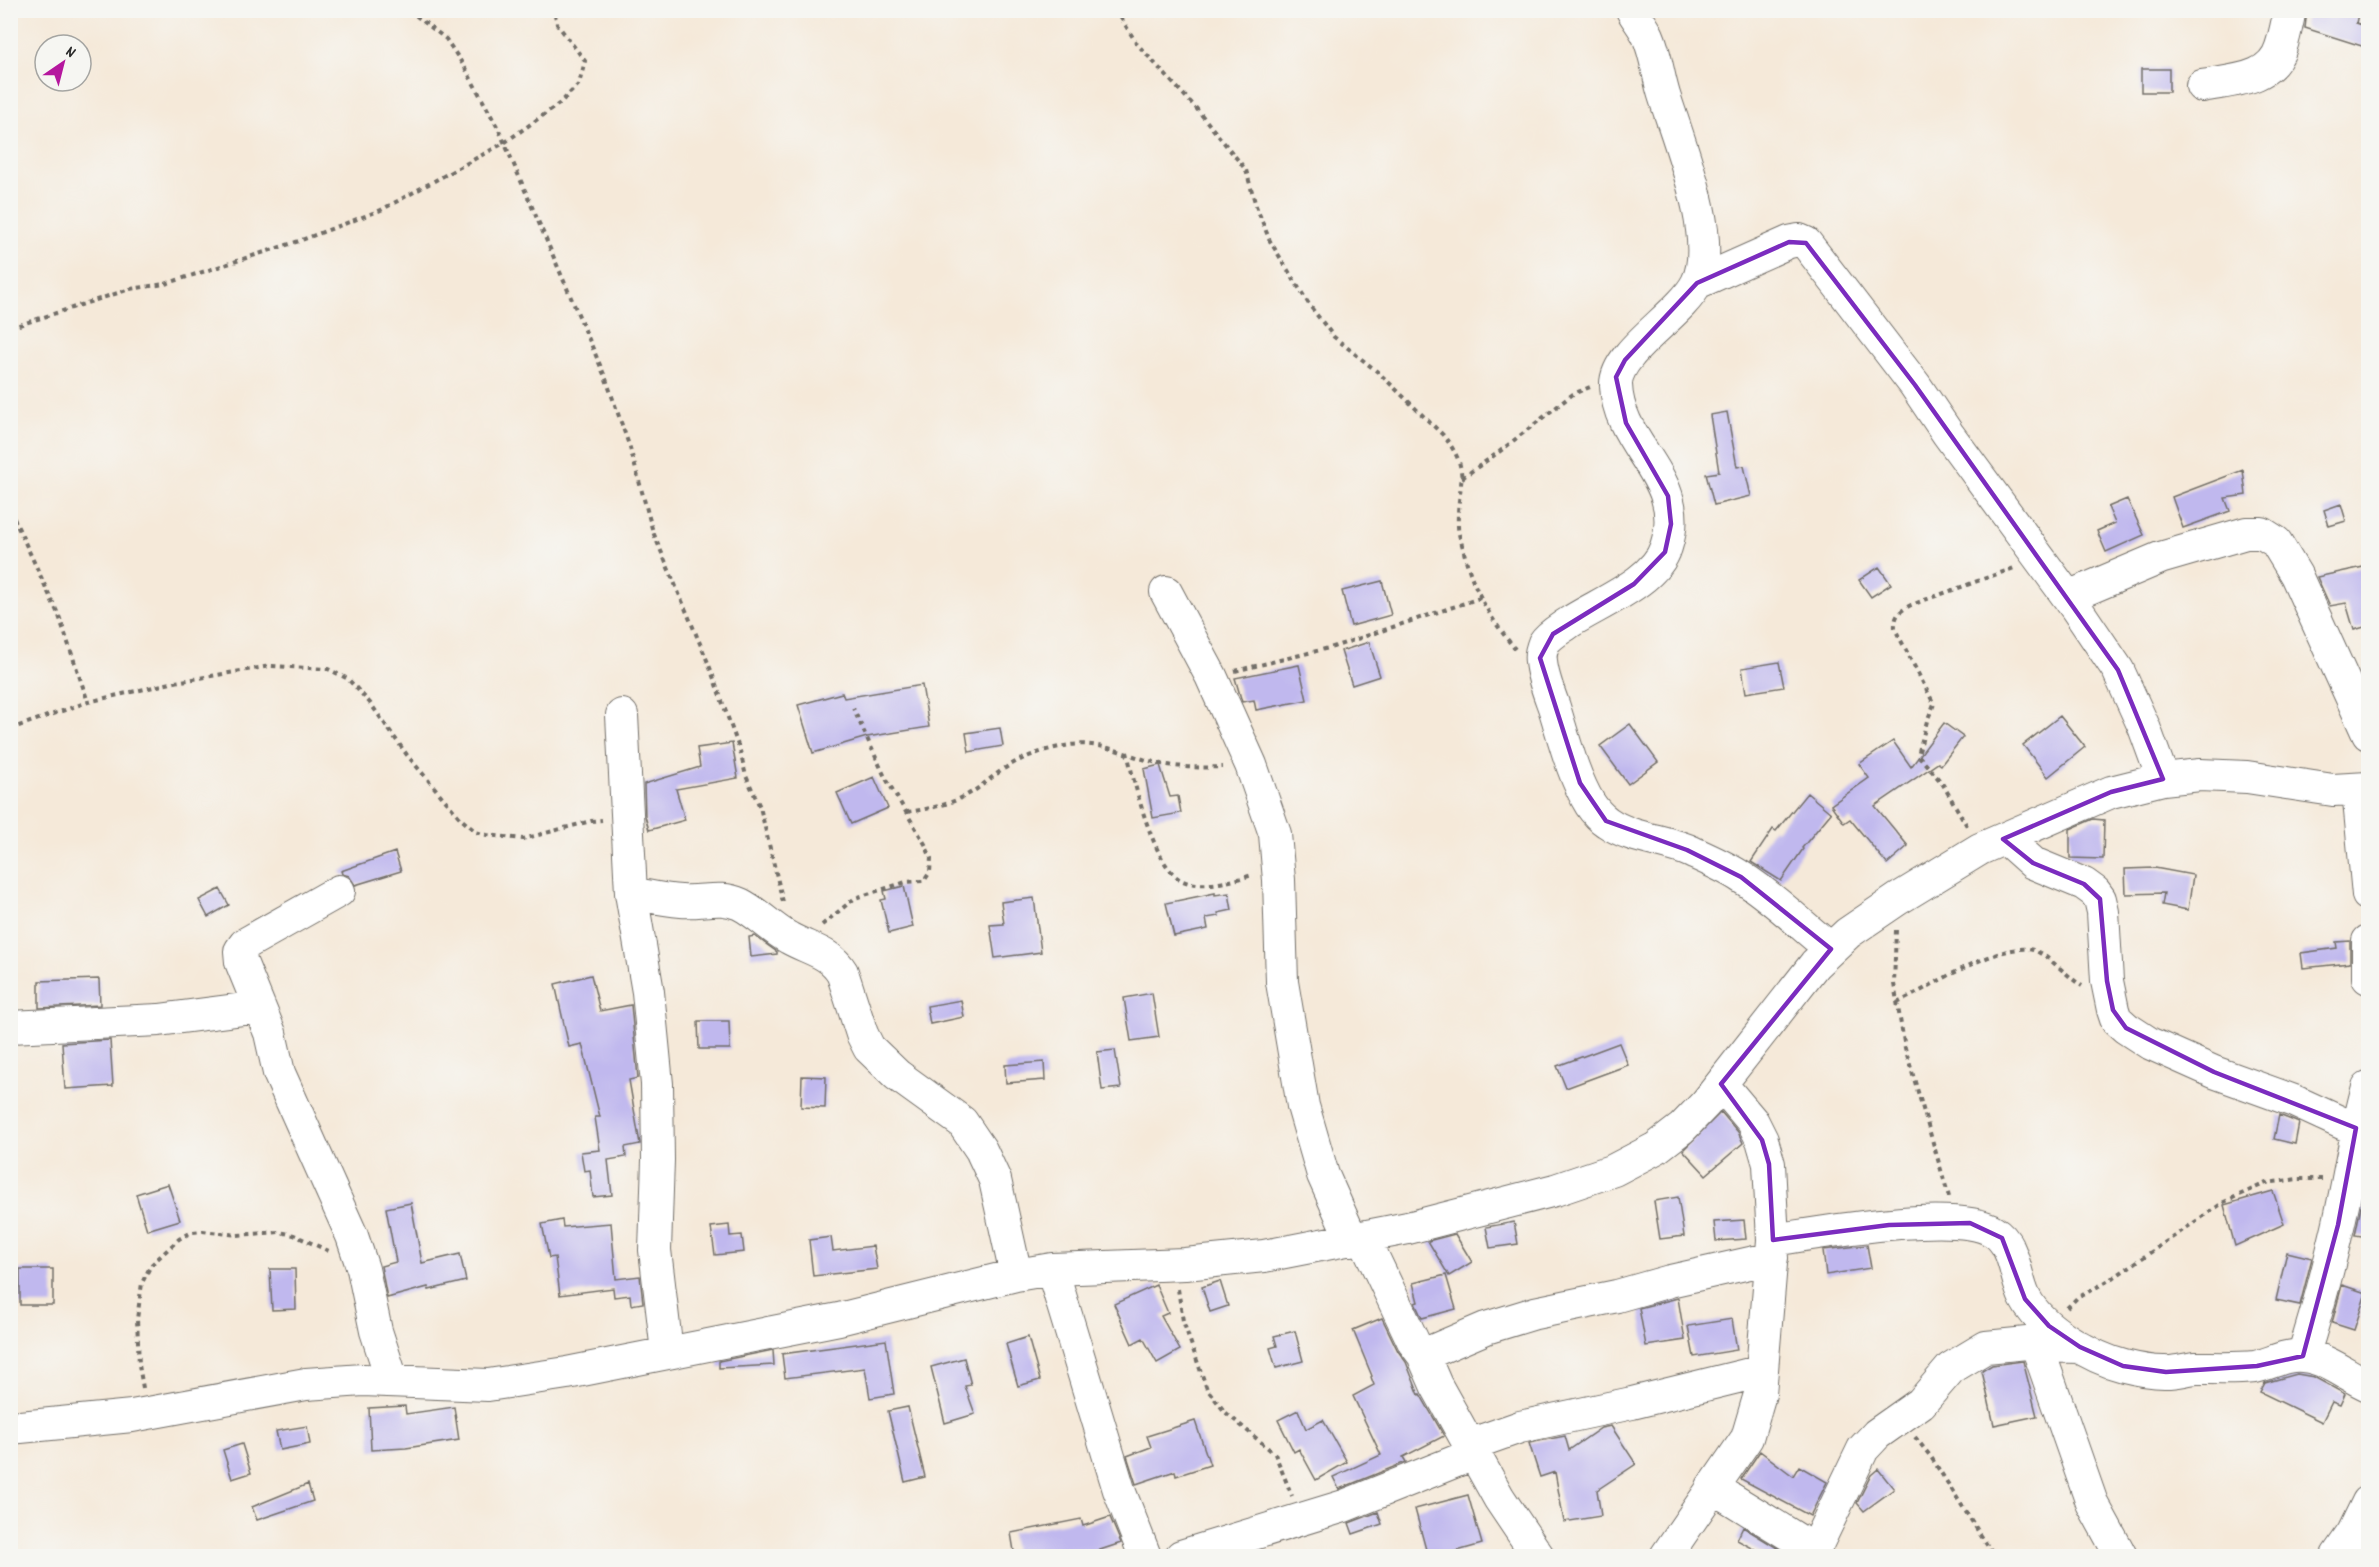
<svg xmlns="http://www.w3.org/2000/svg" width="2379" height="1567" viewBox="0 0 2379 1567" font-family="Dekko,sans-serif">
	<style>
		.building { fill: #c0b8ee }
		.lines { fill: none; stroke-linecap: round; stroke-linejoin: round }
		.minor-casing { stroke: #726e68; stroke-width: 34 }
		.path { stroke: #726e68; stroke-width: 4; stroke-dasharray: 4.5 4.5; stroke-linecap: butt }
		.minor { stroke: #fff; stroke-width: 32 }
		.marked { fill: none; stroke: #7b2cbf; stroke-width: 4.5; stroke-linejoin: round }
	</style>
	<rect width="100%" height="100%" fill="#f6f6f2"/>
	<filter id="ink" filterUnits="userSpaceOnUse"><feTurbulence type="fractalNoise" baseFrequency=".0167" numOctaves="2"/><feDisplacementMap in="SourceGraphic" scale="12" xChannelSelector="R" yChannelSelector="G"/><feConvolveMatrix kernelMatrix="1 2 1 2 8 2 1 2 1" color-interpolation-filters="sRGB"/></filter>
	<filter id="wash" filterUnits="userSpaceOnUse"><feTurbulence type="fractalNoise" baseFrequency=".008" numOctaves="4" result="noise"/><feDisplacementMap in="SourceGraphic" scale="24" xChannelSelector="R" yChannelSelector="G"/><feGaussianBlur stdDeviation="1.35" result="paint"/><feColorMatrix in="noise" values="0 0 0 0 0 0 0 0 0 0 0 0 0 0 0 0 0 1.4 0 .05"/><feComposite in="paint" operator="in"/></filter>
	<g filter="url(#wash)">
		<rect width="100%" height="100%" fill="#f5e9d9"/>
		<g id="blocks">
			<path class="building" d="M2307 10H2359L2356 23 2368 27V48L2305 28Z
				M2141 69H2169V92H2141Z
				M1727 412 1737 467 1744 466 1751 496 1714 505 1706 474 1719 472 1710 415Z
				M2243 470 2246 495 2225 498 2230 511 2183 528 2172 497Z
				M2127 499 2144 535 2106 552 2097 531 2115 523 2108 507Z
				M2341 504 2346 521 2329 526 2324 510Z
				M2368 566V626L2354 630 2346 603 2330 606 2317 577Z
				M1879 567 1891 584 1871 597 1859 580Z
				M1382 581 1391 615 1351 626 1342 591Z
				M1369 642 1380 676 1352 685 1341 651Z
				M1779 662 1784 687 1746 693 1742 668Z
				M1299 665 1307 700 1256 710 1254 700 1242 702 1235 678Z
				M922 685 929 727 867 737 813 753 798 705 842 693 844 698Z
				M2060 716 2085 747 2048 777 2023 745Z
				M1944 723 1963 737 1941 765 1938 763 1875 806 1908 846 1887 864 1850 819 1844 823 1831 805 1869 778 1859 764 1893 741 1911 767Z
				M1630 724 1658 762 1628 784 1600 746Z
				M1000 728 1003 746 969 752 966 733Z
				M732 743 738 778 676 789 685 820 649 830 645 816 644 784 700 767 697 748Z
				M1160 765 1170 797 1178 796 1181 813 1153 818 1144 769Z
				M874 777 888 808 851 824 837 793Z
				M1807 793 1831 813 1802 848 1803 849 1781 881 1751 862 1773 829 1776 831Z
				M2093 819 2104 820 2103 859 2070 858V829Z
				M395 852 401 871 355 885 349 876 342 874 341 871Z
				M2155 868 2193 875 2188 910 2162 905 2164 893 2126 894 2125 869Z
				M904 886 913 927 889 933 881 900 886 899 884 891Z
				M220 889 229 905 208 917 199 900Z
				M1215 893V895L1229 893 1232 910 1218 913 1219 916 1206 918 1208 929 1174 936 1166 903Z
				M1034 898 1041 952 995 958 990 925 1004 924 1001 902Z
				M755 936 777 952V954L751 957 749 937Z
				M2350 941V963L2303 968 2301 953 2337 948 2336 942Z
				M591 975 600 1011 631 1005 638 1078 629 1080 640 1144 625 1147 626 1157 608 1160 612 1195 593 1197 590 1170 584 1171 581 1152 600 1150 595 1117H600L582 1044 569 1047 555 984Z
				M99 979 100 1005 39 1008V981Z
				M1152 993 1159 1037 1131 1041 1124 998Z
				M961 1000 964 1017 930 1024 927 1006Z
				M698 1021H729L730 1049H699Z
				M110 1040 113 1086 65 1089 62 1043Z
				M1619 1043 1628 1065 1566 1088 1557 1066Z
				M1115 1050 1121 1088 1102 1090 1097 1052Z
				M1044 1062 1045 1080 1006 1083 1005 1065Z
				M802 1076 826 1077 825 1108 801 1107Z
				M1721 1112 1738 1132 1743 1143 1706 1175 1683 1150Z
				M2279 1115 2299 1123 2295 1144 2274 1139Z
				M168 1184 180 1220 147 1230 136 1194Z
				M2273 1191 2284 1224 2235 1246 2224 1205Z
				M1678 1197 1684 1236 1660 1239 1654 1201Z
				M411 1203 422 1263 460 1254 466 1281 429 1290 428 1287 387 1298 381 1266 396 1262 386 1208Z
				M2361 1206 2368 1208V1237L2355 1235Z
				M562 1220 563 1227 611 1223 616 1279 640 1276 643 1303 631 1305 630 1295 614 1297 613 1288 560 1295 555 1257 549 1258 542 1224Z
				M1744 1220 1746 1239 1716 1241 1714 1222Z
				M1514 1222 1518 1244 1490 1248 1486 1227Z
				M729 1225 730 1236 742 1235 744 1252 715 1255 711 1227Z
				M1455 1234 1472 1262 1449 1276 1428 1241Z
				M831 1237 833 1251 873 1246 877 1269 813 1276 809 1240Z
				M1867 1245 1871 1268 1826 1275 1823 1250Z
				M2287 1252 2312 1258 2300 1305 2276 1300Z
				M20 1269H53V1305H20Z
				M270 1269H295L296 1309 272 1310Z
				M1446 1275 1456 1309 1422 1318 1415 1303 1418 1302 1413 1283Z
				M1220 1281 1228 1306 1210 1312 1202 1287Z
				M1156 1285 1168 1313 1161 1316 1180 1350 1157 1363 1143 1338 1132 1344 1114 1304Z
				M2342 1285 2366 1293 2354 1330 2332 1323Z
				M1678 1298 1685 1340 1646 1346 1639 1308Z
				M1382 1318 1398 1351 1406 1362 1419 1395 1420 1394 1444 1436 1403 1457 1406 1462 1339 1489 1333 1477 1381 1455 1353 1396 1374 1385 1371 1377 1372 1376 1353 1330Z
				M1732 1319 1737 1350 1694 1357 1688 1326Z
				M1295 1331 1303 1361 1276 1368 1270 1348 1277 1346 1274 1336Z
				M1028 1337 1040 1380 1018 1386 1006 1344Z
				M886 1340 894 1394 870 1398 865 1368 785 1378 782 1354Z
				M773 1350 774 1365 719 1368V1361Z
				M964 1358 971 1385 965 1386 975 1414 945 1423 931 1367Z
				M2023 1361 2037 1416 1994 1425 1982 1371 1992 1365Z
				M2297 1374 2314 1377 2345 1394 2340 1405 2332 1402 2322 1422 2260 1392 2265 1383Z
				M405 1406 406 1414 454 1407 459 1440 406 1448 371 1450 369 1408Z
				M908 1407 925 1477 905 1482 888 1411Z
				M1298 1410 1306 1429 1323 1420 1347 1462 1316 1480 1299 1449 1294 1452 1278 1420Z
				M1195 1421 1210 1465 1176 1476 1175 1471 1136 1484 1127 1456 1151 1447 1147 1436Z
				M307 1426 310 1444 280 1450 276 1431Z
				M1611 1426 1636 1464 1597 1490 1601 1516 1564 1522 1555 1472 1540 1477 1529 1443 1565 1436 1569 1450 1601 1428Z
				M242 1444 251 1473 232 1479 223 1450Z
				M1760 1451 1793 1476 1799 1466 1827 1482 1810 1516 1741 1479Z
				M1878 1469 1894 1489 1864 1511 1857 1503 1871 1475Z
				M308 1484 313 1501 257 1520 252 1507Z
				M1468 1495 1482 1544 1436 1557H1428L1415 1509Z
				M1378 1512 1382 1524 1353 1534 1349 1523Z
				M1110 1517 1121 1543 1088 1554 1089 1557H1015L1011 1533 1081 1519 1083 1526Z
				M1743 1527 1787 1554 1789 1557H1769L1737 1540Z"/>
		</g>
	</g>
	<g filter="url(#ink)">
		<use href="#blocks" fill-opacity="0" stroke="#726e68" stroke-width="1.5"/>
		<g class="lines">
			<g class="minor-casing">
				<path id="minor" d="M1632 10C1637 19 1644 27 1648 36 1656 54 1658 76 1664 95 1678 140 1719 239 1697 283 1681 315 1615 352 1616 385 1618 448 1689 478 1666 547 1655 583 1596 604 1567 624 1560 629 1549 635 1544 643 1542 648 1540 656 1541 661 1542 676 1549 693 1554 707 1564 739 1573 776 1590 804 1594 810 1601 818 1607 822 1631 839 1666 840 1692 852 1709 860 1726 867 1741 877 1773 897 1801 925 1831 949
					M2202 86C2231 80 2271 81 2281 47 2285 35 2287 23 2290 10
					M1697 283 1789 242 1799 240 1806 243 1915 385 1948 434 2076 608 2118 670 2144 727 2163 779
					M1166 592 1211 676 1251 765 1275 834 1279 880 1282 982 1303 1106 1323 1175 1352 1240
					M2068 597 2160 558 2246 533H2262L2276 542 2296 575 2368 734
					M622 715 631 893 648 992 657 1084 658 1160 655 1250 667 1352
					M2358 790 2368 895
					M2005 838 2033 863 2084 884 2095 892 2100 899 2103 912 2107 981 2113 1010 2116 1019 2126 1028 2149 1043 2214 1072 2294 1101 2368 1135
					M339 891 245 944 240 951 241 962 270 1033 279 1073 352 1236 363 1269 376 1331 392 1380
					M631 893C648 896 664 900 681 901 702 903 720 895 740 904 758 913 772 929 789 938 808 949 830 952 842 972L862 1034 869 1048 897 1075 962 1122 981 1150 995 1180 1016 1275
					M2368 941V978
					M10 1027 159 1020 259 1007
					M1364 1238 1414 1343 1423 1355 1436 1385 1499 1498 1538 1556
					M1773 1240C1819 1233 1955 1208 1993 1231 2016 1245 2014 1276 2025 1298 2040 1328 2092 1358 2124 1366 2136 1369 2152 1372 2164 1372 2175 1373 2185 1369 2196 1368 2215 1368 2236 1369 2255 1367 2271 1364 2284 1354 2303 1356 2327 1358 2347 1376 2368 1385
					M1052 1269 1119 1490 1145 1556
					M2037 1346 2092 1503 2121 1556
					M1423 1355 1486 1328 1535 1313 1617 1296 1670 1281 1772 1258
					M2303 1356C2317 1313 2328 1270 2338 1227 2349 1180 2355 1133 2368 1087
					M10 1428 132 1416 306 1384 363 1380 488 1385 567 1373 839 1319 1016 1275 1052 1269 1185 1264 1264 1256 1408 1228 1555 1190 1614 1170 1656 1148 1682 1128 1706 1103 1815 964 1848 933 1898 899 1980 849 2111 792 2163 779 2200 775 2247 777 2333 790 2368 788
					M1469 1445 1520 1427 1632 1403 1762 1371
					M1712 1487 1798 1540 1815 1556
					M1813 1553 1863 1449 1877 1434 1921 1403 1951 1368 1986 1347 2027 1343 2037 1346 2080 1347
					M1181 1556 1344 1506 1474 1454
					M1666 1556 1747 1438 1760 1394 1773 1240 1769 1164 1762 1140 1753 1122 1721 1084
					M2337 1556 2353 1533 2368 1502"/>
			</g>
			<path class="path" d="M409 10 446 39 464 66 499 130 606 379 630 448 653 532 709 665 740 751 746 776 760 807 783 902
				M1116 10 1137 44 1196 108 1246 170 1256 206 1270 241 1310 306 1334 337 1379 373 1443 435C1474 474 1456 483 1458 526 1458 533 1461 541 1463 548 1472 588 1490 618 1515 649
				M10 328 130 289 165 284 299 241 381 210 504 143 559 104 579 84 585 61 557 24 554 10
				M1462 478 1499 452 1573 394 1590 387
				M10 510 59 616 88 702
				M1235 671 1333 647 1480 598
				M10 729 88 702 175 682 271 666 328 669 348 679 370 703 407 755 461 819 476 832 487 835 523 839 591 821 602 820
				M1127 752C1134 782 1154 869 1183 881 1202 889 1233 881 1252 875
				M907 812C929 809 953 804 972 792 981 787 989 779 998 773 1018 758 1045 749 1070 745 1099 741 1124 754 1150 761 1174 768 1199 768 1223 767
				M1967 826 1942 783 1918 755 1927 721 1934 704 1895 629C1894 615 1900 611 1911 605L2014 568
				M822 925 855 898 906 882 924 881 930 872 931 858 925 844 885 777 853 708
				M1896 930 1894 984 1905 1048 1949 1197
				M1897 1003C1929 988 2000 941 2033 950 2047 954 2068 977 2082 986
				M1178 1289 1183 1321 1207 1389 1225 1412 1275 1454 1292 1496
				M2067 1308 2077 1298 2113 1278 2224 1202 2266 1183 2298 1179H2322
				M143 1388 139 1365 137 1319 142 1283 151 1265 179 1239 192 1232 203 1231 237 1235 280 1232 294 1235 331 1252
				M1915 1437 1931 1457 1994 1556"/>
			<use href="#minor" class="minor"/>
		</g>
	</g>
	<path class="marked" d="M1789 242 1806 243 1915 385 2118 670 2163 779 2111 792 2003 839 2033 863 2084 884 2100 899 2107 981 2113 1010 2126 1028 2214 1072 2356 1128 2338 1225 2303 1356 2257 1366 2166 1372 2123 1366 2080 1347 2049 1326 2025 1299 2002 1238 1970 1223 1889 1225 1773 1240 1769 1164 1762 1140 1721 1084 1831 949 1741 877 1687 850 1606 821 1580 783 1540 658 1553 634 1634 584 1665 552 1671 524 1668 496 1626 423 1616 377 1625 360 1697 283Z"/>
	<rect width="2379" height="1567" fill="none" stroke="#f6f6f2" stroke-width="36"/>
	<g transform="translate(63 63) rotate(35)"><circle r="28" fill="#f6f6f2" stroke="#a5a5a2" stroke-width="1.5"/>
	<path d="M0-4.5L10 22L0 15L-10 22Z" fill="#b5179e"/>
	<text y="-9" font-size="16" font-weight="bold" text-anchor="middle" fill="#2b2b2b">N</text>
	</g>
</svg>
